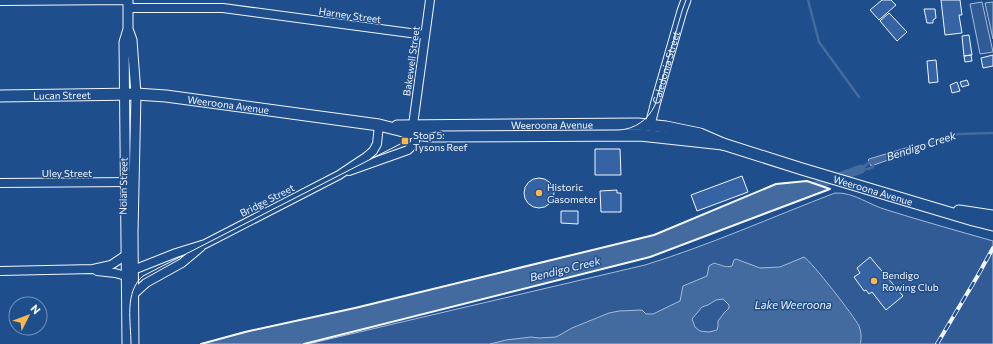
<svg xmlns="http://www.w3.org/2000/svg" width="993" height="344" viewBox="0 0 993 344" font-family="Commissioner,sans-serif">
	<style>
		.green { fill: #305b95; stroke: #a8bbd7 }
		.water { fill: #446ba0; stroke: #a8bbd7; fill-rule: evenodd }
		.lines { fill: none; stroke-linecap: round; stroke-linejoin: round }
		.stream { stroke: #446ba0; stroke-width: 2.5 }
		.canal { stroke: #446ba0; stroke-width: 9 }
		.building { fill: #3563a3; stroke: #f2f6ff }
		.minor-casing { stroke: #f2f6ff; stroke-width: 10 }
		.tertiary-casing { stroke: #f2f6ff; stroke-width: 11 }
		.secondary-casing { stroke: #f2f6ff; stroke-width: 13 }
		.minor { stroke: #1f4e8c; stroke-width: 8 }
		.tertiary { stroke: #1f4e8c; stroke-width: 9 }
		.secondary { stroke: #1f4e8c; stroke-width: 11 }
		.tram { stroke: #f2f6ff; stroke-width: 1 }
		.rail-casing { stroke: #f2f6ff; stroke-width: 4 }
		.rail { stroke: #1f4e8c; stroke-width: 2.5; stroke-dasharray: 8; stroke-linecap: butt }
		.wall { stroke: #f2f6ff; stroke-width: 2 }
		.poi-dot { fill: #ffb74d; stroke: #1f4e8c; stroke-width: 1.5 }
		.labels { text-anchor: middle; stroke-width: 3; stroke-linejoin: round; paint-order: stroke }
		.street-label { font-size: 10px; fill: #f2f6ff; stroke: #1f4e8c }
		.poi-label { font-size: 10px; fill: #f2f6ff; stroke: #1f4e8c; text-anchor: start }
		.water-label { font-size: 11px; font-style: italic; fill: #f2f6ff; stroke: #1f4e8c }
	</style>
	<rect width="100%" height="100%" fill="#1f4e8c"/>
	<path class="green" d="M982 2 993 52 980 54 970 4Z
		M993 2V39L985 3Z
		M835 193C854 192 869 205 887 210 922 221 958 231 993 241V344H308L645 265C710 245 772 217 835 193Z"/>
	<path class="water" d="M909 147H913L914 151 871 166 868 160 869 159Z
		M807 181 830 189 650 257 304 344H201L245 332 355 308 654 235 776 184Z
		M804 257C812 262 854 316 859 326 861 331 862 339 860 344H490L506 340 531 337 539 338 556 337 572 328 609 313 619 311 642 310 646 314H653L680 301 683 286 707 276 709 266 714 263C721 265 726 268 732 266L734 260 736 259 760 268 780 267ZM723 299 729 305V308L724 313 718 321V326L717 330 709 332 700 331 695 327 692 319 702 307 708 305 716 300Z"/>
	<g class="lines">
		<path class="stream" d="M808 0 819 42 859 97
			M910 150 958 134 993 133
			M861 169 871 161
			M861 169H868L873 167V164"/>
		<path class="canal" d="M806 189 861 169"/>
	</g>
	<path class="building" d="M882 0H891L896 5 879 20 870 10Z
		M941 0H960L962 15H959L962 33 945 35Z
		M924 9H935L936 18 933 20V23H927Z
		M889 13 907 32 897 41 880 21Z
		M969 35 972 55 964 56 962 36Z
		M971 55 972 61 965 62 964 56Z
		M993 55V66L983 68 981 58Z
		M936 60 938 82 929 83 927 61Z
		M967 80 969 85 962 87 960 82Z
		M957 82 960 91 952 93 950 85Z
		M595 149H620L621 175H595Z
		M742 176 748 192 697 211 691 195Z
		M524 193a15 15 0 1 1 30 0a15 15 0 1 1-30 0Z
		M617 190V193H621V212H601L600 191Z
		M561 211H578V224L561 223Z
		M870 257 903 296 886 310 872 292 869 294 866 290 864 291 854 277 860 273 857 268Z"/>
	<g class="lines">
		<g class="minor-casing">
			<path id="minor" d="M0 1 128 0
				M128 8H223L425 35
				M413 125 430 0
				M349 171 408 150 415 143V134
				M0 183 131 182
				M133 270 176 253 205 244 339 175 366 157 373 151 377 144 379 125
				M0 271 93 269 111 265 126 255
				M97 271 115 273 126 276
				M134 294 146 283 182 263 201 247"/>
		</g>
		<g class="tertiary-casing">
			<path id="tertiary" d="M128 29 132 40 136 94 133 233 134 344
				M650 125 655 105 682 11 686 0
				M127 344 124 42 128 29V0"/>
		</g>
		<g class="secondary-casing">
			<g id="secondary">
				<path id="s1" d="M0 96 136 94 166 96 379 125 415 134 432 136 640 135 723 144"/>
				<path id="s2" d="M397 126 638 124 666 127 700 134 723 144 802 169 973 220 993 225"/>
				<path d="M959 211 993 216"/>
			</g>
		</g>
		<use href="#minor" class="minor"/>
		<use href="#tertiary" class="tertiary"/>
		<use href="#secondary" class="secondary"/>
		<path class="tram" id="s3" d="M131 344C131 322 124 292 143 276L410 139 421 135 441 131 619 130C635 129 648 120 655 105L682 11 686 0"/>
		<g class="rail-casing">
			<path id="rail" d="M937 344 977 277 993 248"/>
		</g>
		<use href="#rail" class="rail"/>
		<path class="wall" d="M201 344 245 332 355 308 654 235 776 184 807 181 830 189 650 257 304 344"/>
	</g>
	<g class="poi-dot">
		<rect x="401" y="137" width="8" height="8" rx="2"/>
		<circle cx="539" cy="193" r="4"/>
		<circle cx="874" cy="281" r="4"/>
	</g>
	<g class="labels">
		<g class="street-label">
			<text transform="translate(350 15) rotate(8)" y="4">Harney Street</text>
			<text transform="translate(411 61) rotate(-82)" y="4">Bakewell Street</text>
			<text dy="4" stroke="none"><textPath href="#s3" startOffset="667">Caledonia Street</textPath></text>
			<text dy="4" stroke="none"><textPath href="#s1" startOffset="62">Lucan Street</textPath></text>
			<text dy="4" stroke="none"><textPath href="#s1" startOffset="229">Weeroona Avenue</textPath></text>
			<text dy="4" stroke="none"><textPath href="#s2" startOffset="155">Weeroona Avenue</textPath></text>
			<text x="67" y="177">Uley Street</text>
			<text transform="translate(123 186) rotate(-89)" y="4">Nolan Street</text>
			<text dy="4" stroke="none"><textPath href="#s2" startOffset="486">Weeroona Avenue</textPath></text>
			<text transform="translate(267 200) rotate(-27)" y="4">Bridge Street</text>
		</g>
		<g class="poi-label">
			<text x="413" y="139">Stop 5:<tspan x="413" dy="12">Tysons Reef</tspan></text>
			<text x="547" y="191">Historic<tspan x="547" dy="12">Gasometer</tspan></text>
			<text x="882" y="279">Bendigo<tspan x="882" dy="12">Rowing Club</tspan></text>
		</g>
		<g class="water-label">
			<text transform="translate(921 146) rotate(-18)" y="4">Bendigo Creek</text>
			<text transform="translate(565 269) rotate(-14)" y="4">Bendigo Creek</text>
			<text x="793" y="309">Lake Weeroona</text>
		</g>
	</g>
	<g transform="translate(28 316) rotate(48)"><circle r="19" fill="#1f4e8c" stroke="#7391ba"/>
	<path d="M0-3L7 15L0 10L-7 15Z" fill="#ffb74d"/>
	<text y="-6" font-size="11" font-weight="bold" text-anchor="middle" fill="#f2f6ff">N</text>
	</g>
</svg>
